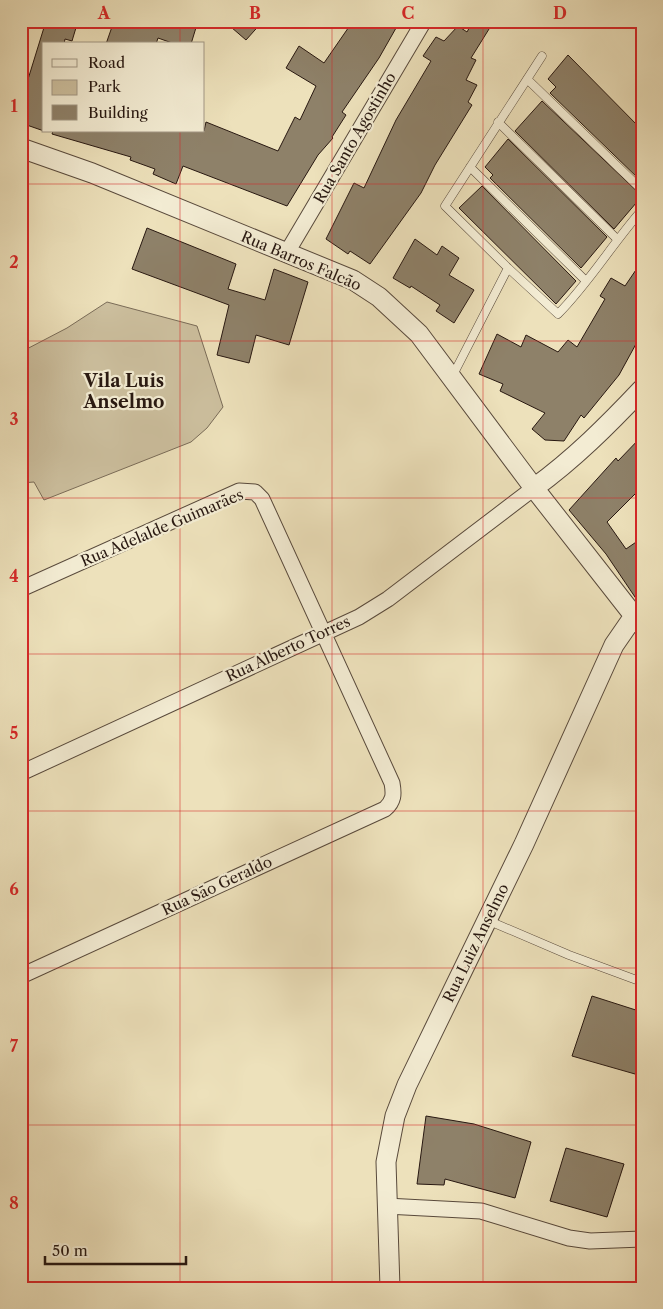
<svg xmlns="http://www.w3.org/2000/svg" width="663" height="1309" viewBox="0 0 663 1309" font-family="'Libre Caslon Text',serif">
	<style>
		.green { fill: #ccbf9e; stroke: #7a6c58 }
		.building { fill: #8e8169; stroke: #281811 }
		.lines { fill: none; stroke-linecap: round; stroke-linejoin: round }
		.service-casing { stroke: #594a3c; stroke-width: 9 }
		.minor-casing { stroke: #594a3c; stroke-width: 17 }
		.tertiary-casing { stroke: #594a3c; stroke-width: 21 }
		.service { stroke: #f3ecd3; stroke-width: 8 }
		.minor { stroke: #f3ecd3; stroke-width: 15 }
		.tertiary { stroke: #f3ecd3; stroke-width: 19 }
		.grid { fill: none; stroke: #d62828; stroke-width: 1; stroke-opacity: 0.55 }
		.labels { text-anchor: middle; stroke-width: 4.5; stroke-linejoin: round; paint-order: stroke }
		.street-label { font-size: 15px; fill: #281811; stroke: #f3ecd3 }
		.quarter-label { font-size: 18px; font-weight: bold; fill: #281811; stroke: #f3ecd3 }
		.neatline { fill: none; stroke: #d62828; stroke-width: 2 }
		.grid-label { font-size: 16px; text-anchor: middle; font-weight: bold; fill: #d62828 }
	</style>
	<rect width="100%" height="100%" fill="#ede1bb"/>
	<filter id="stains"><feTurbulence type="fractalNoise" baseFrequency=".004" numOctaves="4"/><feColorMatrix values="0 0 0 0 .2 0 0 0 0 .09 0 0 0 0 .02 0 0 0 .5 -.17"/></filter>
	<radialGradient id="worn" r=".72"><stop offset=".6" stop-color="#630" stop-opacity="0"/><stop offset="1" stop-color="#630" stop-opacity=".3"/></radialGradient>
	<path class="green" d="M107 302 197 326 223 407 207 428 191 442 44 500 34 482 21 483V352L67 328Z"/>
	<path class="building" d="M46 21H78L72 41 65 39 64 44H44V131L21 123V102Z
		M114 21H198L191 44H175L158 38 156 44H106Z
		M224 21H263L246 40Z
		M353 21H400L379 58 342 112 346 115 332 137 333 138 318 155 287 206 183 166 176 184 153 174 155 169 130 160 131 157 52 134 53 131H204L206 122 278 151 295 117 300 120 316 86 286 68 299 46 324 63Z
		M473 21H494L471 58 476 60 466 80 477 85 468 102 472 105 435 165 421 193 370 264 350 251 348 254 326 239 354 183 364 188 396 120 431 61 423 56 436 37 444 41 458 26 467 32Z
		M568 55 642 130V182L550 93 556 87 548 79Z
		M542 101 642 196 614 229 515 131Z
		M508 139 607 237 581 268 490 178 493 175 485 167Z
		M482 186 576 281 556 304 459 208Z
		M147 228 236 264 228 289 265 300 274 269 308 282 289 345 256 335 249 363 217 355 229 305 132 269Z
		M415 239 437 255 442 246 459 258 449 275 474 290 454 323 436 311 440 305 411 286 410 288 393 278Z
		M642 261V333L619 375 584 418 581 415 564 441 545 440 532 429 545 413 500 391 503 384 479 374 497 334 521 347 526 335 558 352 568 340 577 347 605 299 600 296 611 278 625 286Z
		M642 436V487L607 522 626 549 642 538V599L637 600 606 554 569 510 616 458 618 461Z
		M592 996 642 1012V1076L572 1056Z
		M426 1116 474 1124 531 1142 515 1198 445 1179 444 1185 417 1184Z
		M566 1148 624 1164 607 1217 550 1201Z"/>
	<g class="lines">
		<g class="service-casing">
			<path id="service" d="M527 79 642 190
				M498 122 617 239
				M470 167 586 281
				M508 268 558 314C589 283 612 244 642 210
				M452 377 508 268 445 206 542 56
				M487 920 569 955 642 982"/>
		</g>
		<g class="minor-casing">
			<path id="minor" d="M21 24 22 21
				M286 254 424 21
				M21 589 239 491 255 492 262 499 392 783C394 794 394 801 385 809L21 976
				M21 773 359 617 388 599 534 488
				M386 1206 481 1211 569 1238 590 1241 642 1239"/>
		</g>
		<g class="tertiary-casing">
			<path id="tertiary" d="M21 148 92 173 353 280 379 297 419 334 534 488 642 626
				M534 488C574 459 608 425 642 389
				M390 1288 386 1162 395 1116 407 1085 524 844 614 645 634 616 642 610"/>
		</g>
		<use href="#service" class="service"/>
		<use href="#minor" class="minor"/>
		<use href="#tertiary" class="tertiary"/>
	</g>
	<path class="grid" d="M180 21V44M332 21V1288M483 21V1288M180 131V1288M21 184H642M21 341H642M21 498H642M21 654H642M21 811H642M21 968H642M21 1125H642"/>
	<g class="labels">
		<g class="street-label">
			<text transform="translate(355 138) rotate(-60)" y="5">Rua Santo Agostinho</text>
			<text transform="translate(301 261) rotate(23)" y="5">Rua Barros Falcão</text>
			<text transform="translate(162 528) rotate(-23)" y="5">Rua Adelalde Guimarães</text>
			<text transform="translate(288 649) rotate(-25)" y="5">Rua Alberto Torres</text>
			<text transform="translate(217 886) rotate(-25)" y="5">Rua Sāo Geraldo</text>
			<text transform="translate(476 943) rotate(-64)" y="5">Rua Luiz Anselmo</text>
		</g>
		<g class="quarter-label">
			<text x="124" y="387">Vila Luis<tspan x="124" dy="21">Anselmo</tspan></text>
		</g>
	</g>
	<rect width="663" height="1309" fill="none" stroke="#ede1bb" stroke-width="55"/>
	<rect x="42" y="42" width="162" height="90" fill="#f3ecd3" stroke="#a29785"/>
	<rect x="52" y="59" width="25" height="8" fill="#f3ecd3" stroke="#a29785"/>
	<text x="88" y="68" font-size="15" fill="#281811">Road</text>
	<rect x="52" y="80" width="25" height="15" fill="#ccbf9e" stroke="#a29785"/>
	<text x="88" y="92" font-size="15" fill="#281811">Park</text>
	<rect x="52" y="105" width="25" height="15" fill="#8e8169" stroke="#a29785"/>
	<text x="88" y="118" font-size="15" fill="#281811">Building</text>
	<path d="M45 1256v8h141v-8" fill="none" stroke="#281811" stroke-width="2.5"/>
	<text x="52" y="1256" font-size="15" fill="#281811" stroke="#f3ecd3" stroke-width="4" paint-order="stroke">50 m</text>
	<rect x="28" y="28" width="608" height="1254" class="neatline"/>
	<g class="grid-label">
		<text x="104" y="19">A</text>
		<text x="255" y="19">B</text>
		<text x="408" y="19">C</text>
		<text x="560" y="19">D</text>
		<text x="14" y="112">1</text>
		<text x="14" y="268">2</text>
		<text x="14" y="425">3</text>
		<text x="14" y="582">4</text>
		<text x="14" y="739">5</text>
		<text x="14" y="895">6</text>
		<text x="14" y="1052">7</text>
		<text x="14" y="1209">8</text>
	</g>
	<rect width="100%" height="100%" filter="url(#stains)"/>
	<rect width="100%" height="100%" fill="url(#worn)"/>
</svg>
